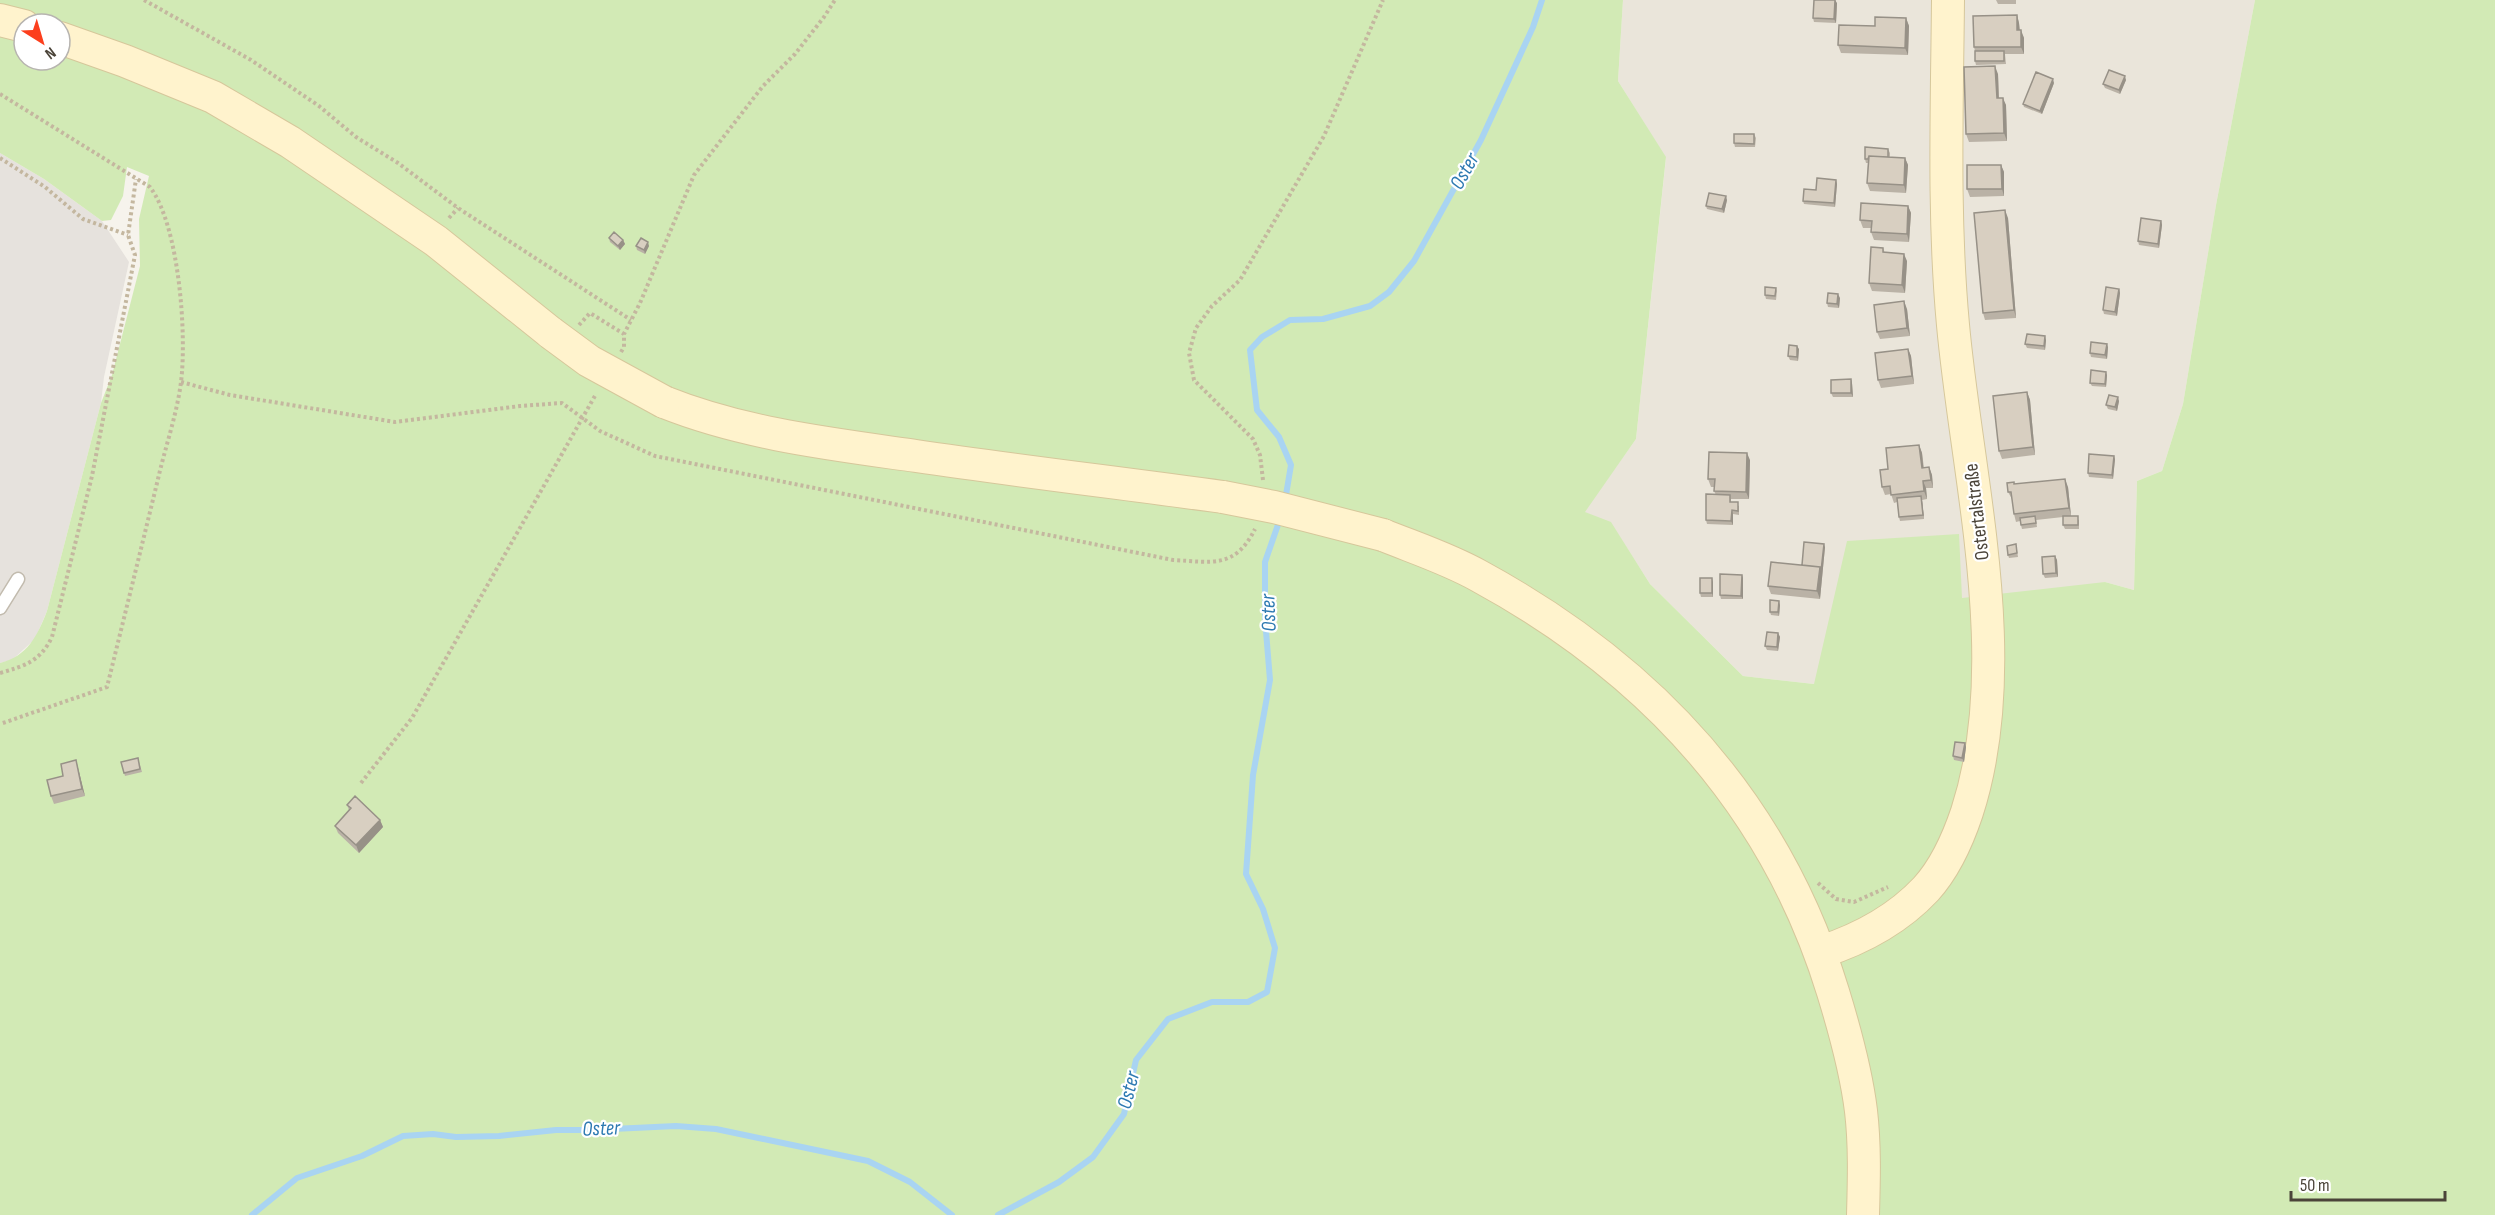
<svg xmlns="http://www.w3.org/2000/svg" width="2495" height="1215" viewBox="0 0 2495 1215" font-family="'Sofia Sans Condensed',sans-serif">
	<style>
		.residential { fill: #eae5da }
		.industrial { fill: #e6e2dd }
		.green { fill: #d2eab5; fill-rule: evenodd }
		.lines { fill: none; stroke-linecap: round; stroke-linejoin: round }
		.stream { stroke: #a9d4f2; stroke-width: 6 }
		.service-casing { stroke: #c2bbae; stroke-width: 15 }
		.secondary-casing { stroke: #d6c79b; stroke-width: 34 }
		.path { stroke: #c4b79f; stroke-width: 4; stroke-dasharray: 3 3; stroke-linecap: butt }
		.service { stroke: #fff; stroke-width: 12 }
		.secondary { stroke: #fff3cd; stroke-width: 32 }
		.secondary-bridge-casing { stroke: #d6c79b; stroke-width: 34; stroke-linecap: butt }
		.secondary-bridge { stroke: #fff3cd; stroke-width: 32 }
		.wall { fill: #bab2a6 }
		.shaded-wall { fill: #979187 }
		.building { fill: #d8cfc1; stroke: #979187; stroke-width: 1.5 }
		.labels { text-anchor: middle; stroke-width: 4.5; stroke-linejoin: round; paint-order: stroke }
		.street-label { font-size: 20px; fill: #4b4439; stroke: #fff }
		.water-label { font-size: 21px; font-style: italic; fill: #2e7ab2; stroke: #fff }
	</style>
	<rect width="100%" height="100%" fill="#f6f3ec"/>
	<path class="residential" d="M1623 0H2255L2216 205 2183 404 2162 471 2137 481 2134 590 2105 582 1814 684 1743 676 1650 584 1611 523 1584 512 1636 439 1666 158 1618 81Z"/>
	<path class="industrial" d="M0 153 44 179 102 221 129 262 104 377 101 403 47 611 35 639 12 660 0 663Z"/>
	<path class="green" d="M0 0H1623L1618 81 1666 157 1636 439 1585 512 1611 522 1650 584 1743 676 1814 684 1847 541 1959 534 1962 598 2105 582 2134 590 2137 481 2162 471 2183 404 2216 205 2255 0H2495V1215H0V663C28 656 37 636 47 611L101 403 112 375 140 266 139 219 149 176 127 167 123 196 111 220 102 221 44 179 0 153ZM24 24H60V60H24Z"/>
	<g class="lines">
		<path class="stream" d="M1285 501 1291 465 1279 437 1257 410 1250 350 1262 337 1290 320 1323 319 1370 306 1389 292 1414 261 1481 140 1533 27 1542 0
			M252 1215 297 1178 362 1156 403 1136 433 1134 456 1137 499 1136 556 1130H591L676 1126 716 1129 868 1161 910 1182 952 1215
			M998 1215 1059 1182 1093 1157 1124 1114 1136 1060 1168 1019 1212 1002H1248L1267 992 1275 948 1263 909 1246 874 1253 775 1270 680 1265 619V562L1280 519"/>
		<g class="service-casing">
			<path id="service" d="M0 608 18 579"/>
		</g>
		<g class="secondary-casing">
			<path id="secondary" d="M0 20 24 26
				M60 38 125 61 213 97 290 142 436 241 551 333
				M664 402C744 434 831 444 916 456 1018 471 1121 483 1223 497
				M1383 535C1415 548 1449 559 1479 576 1650 669 1775 803 1833 992 1845 1031 1856 1070 1861 1111 1865 1145 1864 1180 1863 1215
				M1821 952C1861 939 1897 920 1926 889 1945 868 1958 839 1967 812 2016 661 1967 479 1953 325 1943 217 1947 108 1948 0"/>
		</g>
		<path class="path" d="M144 0 251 60 319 106 356 137 398 163 458 208 631 320
			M0 94 150 187C179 225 187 334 181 382 177 414 165 448 158 479 141 549 124 618 107 687L0 724
			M0 158 45 187 83 219 128 235
			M449 218 458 208
			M579 325 590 313 624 334
			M621 352 624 347V334L640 303 694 175 763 86 795 54 824 17 835 0
			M181 382 230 395 395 422 520 406 562 403 600 431 655 456 1173 560C1212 562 1235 569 1255 529
			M1263 480 1260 455 1253 439 1194 380 1189 353 1196 328 1212 306 1240 280 1324 136 1383 0
			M0 673C24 666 40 662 52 637L92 476 135 255 128 235 136 179
			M361 783 412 718 596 394
			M1818 883 1836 899 1854 902 1888 887"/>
		<use href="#service" class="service"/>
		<use href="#secondary" class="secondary"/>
		<g class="secondary-bridge-casing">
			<path id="secondary-bridge" d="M551 333 589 361 664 402
				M1223 497 1274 507 1383 535"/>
		</g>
		<use href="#secondary-bridge" class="secondary-bridge"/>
	</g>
	<path class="wall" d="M1996 0H2016V4H1998Z
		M1837 3 1836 23 1814 22 1813 18Z
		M2017 15 2019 23 2020 30 2024 38V54H2005L2006 64 1976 65 1975 61V51L1974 47Z
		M1906 18 1909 26 1908 55 1841 53 1838 45 1875 26Z
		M1998 74 1999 98 2006 105 2007 141 1969 142 1966 134Z
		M2126 80 2120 94 2105 88 2103 84Z
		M2054 83 2042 114 2024 107 2023 104Z
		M1754 134 1756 138 1755 147H1735L1734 143Z
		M1888 149 1890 153V157L1905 158 1908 165 1906 193 1870 191 1867 183 1868 163H1866L1865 159Z
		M2001 165 2004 172V196L1970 197 1967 189Z
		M1836 180 1837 184 1835 207 1804 204 1803 201 1816 190Z
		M1727 200 1724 213 1707 209 1706 206Z
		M1908 206 1911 213 1909 242 1874 240 1871 232V228H1863L1860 220Z
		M2008 218 2016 318 1985 320 1983 313Z
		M2161 221 2162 225 2159 248 2139 245 2138 241Z
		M609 238 623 240 625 244 620 250 610 242Z
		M636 246H649L645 254 637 250Z
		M1883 248 1885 253 1907 261 1905 293 1872 291 1869 283Z
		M1776 288 1777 291 1776 300 1766 299 1765 295Z
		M2119 289 2120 293 2117 316 2104 314 2103 310Z
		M1840 298 1839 308 1828 307 1827 303Z
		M1907 309 1910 336 1880 339 1877 332Z
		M2046 340 2045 350 2027 348 2025 344Z
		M2108 347 2107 359 2091 357 2090 353Z
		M1799 349 1798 361 1790 360 1788 356Z
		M1908 349 1911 356 1914 384 1881 388 1878 380Z
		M2107 375 2106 387 2092 386 2090 383Z
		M1851 379 1852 383 1853 397H1833L1831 393Z
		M2027 392 2030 400 2035 455 2002 459 1999 451Z
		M2119 401 2117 411 2108 409 2106 405Z
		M1919 445 1922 453 1924 468 1929 467 1932 475 1933 488H1926L1927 499 1922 500 1924 519 1900 521 1899 517 1897 502 1894 503 1891 494 1885 495 1882 487 1888 469Z
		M2115 459 2113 479 2089 477 2088 473Z
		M1750 460 1749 499H1731V502L1739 506V515L1733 514V525L1707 524 1706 520 1716 495 1714 491 1715 487H1711L1708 479Z
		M2014 482 2015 484 2068 487 2071 516 2079 520V529H2065L2063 525V517L2036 520 2037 527 2022 529 2020 521 2016 522 2014 514 2012 499 2008 492Z
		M2016 544 2018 557 2009 558 2008 555Z
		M1825 547 1820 599 1771 594 1768 586 1802 565Z
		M2055 556 2057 560 2058 577 2045 578 2043 574Z
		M1742 575 1743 578V599H1721L1720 595Z
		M1713 582V597H1701L1700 593Z
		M1780 605 1779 616 1771 615 1770 612Z
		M1778 633 1780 637 1778 651 1767 650 1765 646Z
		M1965 743 1966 747 1964 762 1954 760 1953 756Z
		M138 758 142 772 125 776 121 762Z
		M76 760 85 796 54 804 51 796 63 776Z
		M347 805 380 820 383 827 359 853 338 833 335 826 349 810Z"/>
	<path class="shaded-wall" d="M1835 0 1837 3 1836 23 1834 19Z
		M2017 15 2019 23 2020 38 2017 30Z
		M1906 18 1909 26 1908 55 1905 48Z
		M2021 30 2024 38V54L2021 47Z
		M1995 66 1998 74 1999 106 1997 98Z
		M2125 76 2126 80 2120 94 2119 90Z
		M2053 79 2054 83 2042 114 2040 111Z
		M2003 98 2006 105 2007 141 2004 133Z
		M1905 158 1908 165 1906 193 1904 185Z
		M2001 165 2004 172V196L2002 189Z
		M1836 180 1837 184 1835 207 1834 203Z
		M1726 196 1727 200 1724 213 1722 209Z
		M1908 206 1911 213 1909 242 1907 234Z
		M2005 210 2008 218 2016 318 2014 310Z
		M2161 221 2162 225 2159 248 2158 244Z
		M623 240 625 244 620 250 618 246Z
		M648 242 649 246 645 254 644 250Z
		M1904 254 1907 261 1905 293 1902 285Z
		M2119 289 2120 293 2117 316 2115 312Z
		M1838 294 1840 298 1839 308 1837 304Z
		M1904 301 1907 309 1910 336 1907 328Z
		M2045 336 2046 340 2045 350 2044 346Z
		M2107 344 2108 347 2107 359 2105 355Z
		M1797 346 1799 349 1798 361 1797 357Z
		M1908 349 1911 356 1914 384 1912 376Z
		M2106 372 2107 375 2106 387 2105 384Z
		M1851 379 1852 383 1853 397 1851 393Z
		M2027 392 2030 400 2035 455 2033 447Z
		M2118 397 2119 401 2117 411 2115 407Z
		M1919 445 1922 453 1924 476 1922 468Z
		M1747 453 1750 460 1749 499 1746 492Z
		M2114 456 2115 459 2113 479 2112 475Z
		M1929 467 1932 475 1933 488 1931 480Z
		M2065 479 2068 487 2071 516 2069 508Z
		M1923 481 1926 488 1927 499 1924 491Z
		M1921 496 1922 500 1924 519 1923 515Z
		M1732 510 1733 514V525L1731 521Z
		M1824 544 1825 547 1820 599 1817 591 1820 567Z
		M2055 556 2057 560 2058 577 2056 573Z
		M1742 575 1743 578V599L1741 596Z
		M1712 578 1713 582V597L1712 593Z
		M1779 601 1780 605 1779 616 1778 612Z
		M1778 633 1780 637 1778 651 1777 647Z
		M1965 743 1966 747 1964 762 1962 758Z
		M76 760 85 796 82 789Z
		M380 820 383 827 359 853 356 845Z"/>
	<path class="building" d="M1814 0H1835L1834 19 1813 18Z
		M2017 15V30H2021V47H1974L1973 16Z
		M1875 17 1906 18 1905 48 1838 45 1839 25 1875 26Z
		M1975 51H2004V61H1975Z
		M1995 66 1997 98H2003L2004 133 1966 134 1964 67Z
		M2109 70 2125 76 2119 90 2103 84Z
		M2036 72 2053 79 2040 111 2023 104Z
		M1734 134H1754V144L1734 143Z
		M1865 147 1888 149V157L1869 156 1868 159H1865Z
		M1869 156 1905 158 1904 185 1867 183Z
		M1967 165H2001L2002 189H1967Z
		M1817 178 1836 180 1834 203 1803 201 1804 189 1816 190Z
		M1709 193 1726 196 1722 209 1706 206Z
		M1861 203 1908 206 1907 234 1871 232 1872 221 1860 220Z
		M2005 210 2014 310 1983 313 1974 213Z
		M2141 218 2161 221 2158 244 2138 241Z
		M614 232 623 240 618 246 609 238Z
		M641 238 648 242 644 250 636 246Z
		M1871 247 1883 248V252L1904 254 1902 285 1869 283Z
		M1765 287 1776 288 1775 296 1765 295Z
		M2106 287 2119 289 2115 312 2103 310Z
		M1828 293 1838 294 1837 304 1827 303Z
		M1904 301 1907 328 1877 332 1874 305Z
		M2027 334 2045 336 2044 346 2025 344Z
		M2091 342 2107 344 2105 355 2090 353Z
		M1789 345 1797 346V357L1788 356Z
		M1908 349 1912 376 1878 380 1875 353Z
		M2091 370 2106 372 2105 384 2090 383Z
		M1851 379V393H1831V380Z
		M2027 392 2033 447 1999 451 1993 396Z
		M2109 395 2118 397 2115 407 2106 405Z
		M1919 445 1922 468 1929 467 1931 480 1923 481 1924 491 1891 495 1890 486 1882 487 1880 470 1888 469 1886 448Z
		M1709 452 1747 453 1746 492 1714 491 1715 479H1708Z
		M2089 454 2114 456 2112 475 2088 473Z
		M2065 479 2069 508 2014 514 2011 492H2008L2007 483 2014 482V484Z
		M1706 494 1730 495V502H1738V511L1732 510 1731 521 1706 520Z
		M1921 496 1923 515 1899 517 1897 498Z
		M2035 516 2036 523 2021 525 2020 518Z
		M2063 516H2078V525H2063Z
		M1804 542 1824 544 1821 571 1820 567 1802 565Z
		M2016 544 2017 553 2008 555 2007 546Z
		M2055 556 2056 573 2043 574 2042 557Z
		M1771 562 1820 567 1817 591 1768 586Z
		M1720 574 1742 575 1741 596 1720 595Z
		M1700 578H1712V593H1700Z
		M1770 600 1779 601 1778 612H1770Z
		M1767 632 1778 633 1777 647 1765 646Z
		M1955 742 1965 743 1962 758 1953 756Z
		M138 758 140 769 124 773 121 762Z
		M76 760 82 789 51 796 47 780 63 776 61 764Z
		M355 796 380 820 356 845 335 826 351 808 347 805Z"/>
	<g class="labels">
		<g class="street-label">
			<text transform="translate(1976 512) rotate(-97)" y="7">Ostertalstraße</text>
		</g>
		<g class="water-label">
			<text transform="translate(1464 171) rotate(-61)" y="7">Oster</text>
			<text transform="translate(1268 613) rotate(-92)" y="7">Oster</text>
			<text transform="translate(1128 1090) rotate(-76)" y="7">Oster</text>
			<text transform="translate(601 1128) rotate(-2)" y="7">Oster</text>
		</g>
	</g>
	<g transform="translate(42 42) rotate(143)"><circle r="28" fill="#ffffff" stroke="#b7b4b0" stroke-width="1.5"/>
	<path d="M0-4.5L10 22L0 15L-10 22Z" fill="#fc3f1d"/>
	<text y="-9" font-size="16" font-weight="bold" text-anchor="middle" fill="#4b4439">N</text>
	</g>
	<path d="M2291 1191v9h154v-9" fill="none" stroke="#4b4439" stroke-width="3"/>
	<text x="2300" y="1191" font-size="18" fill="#4b4439" stroke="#ffffff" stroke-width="4.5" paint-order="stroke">50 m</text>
</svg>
